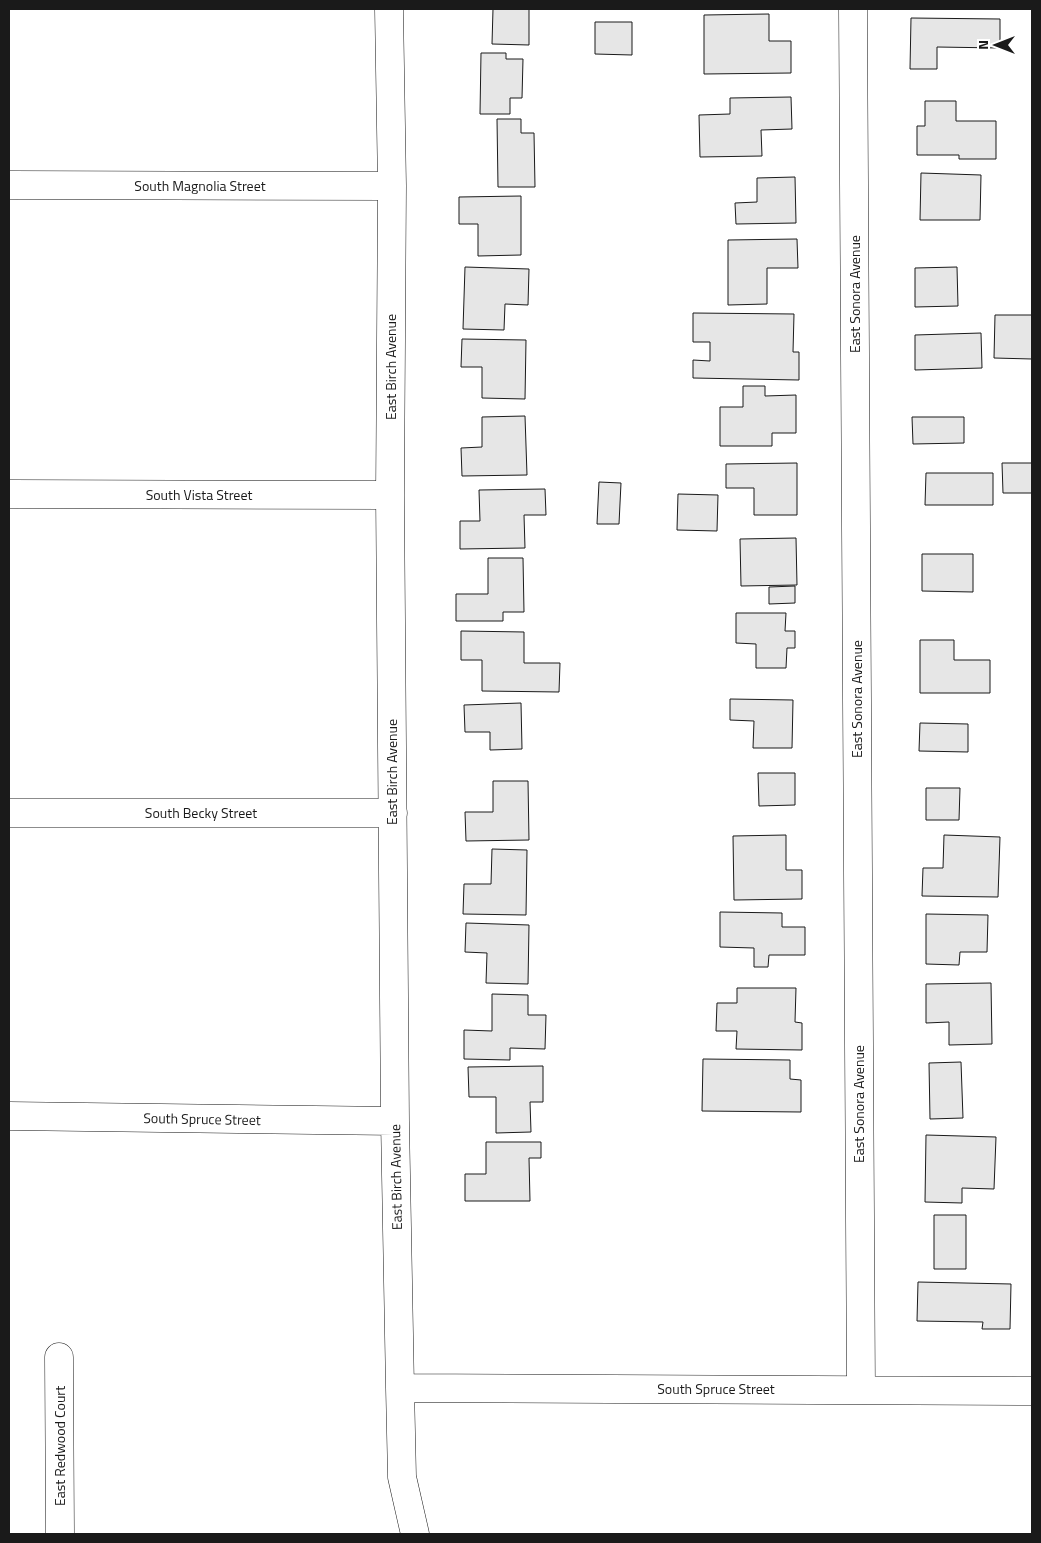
<svg xmlns="http://www.w3.org/2000/svg" width="1041" height="1543" viewBox="0 0 1041 1543" font-family="'Titillium Web',sans-serif">
	<style>
		.building { fill: #e6e6e6; stroke: #1a1a1a }
		.lines { fill: none; stroke-linecap: round; stroke-linejoin: round }
		.minor-casing { stroke: #1a1a1a; stroke-width: 29 }
		.minor { stroke: #fff; stroke-width: 28 }
		.labels { text-anchor: middle; stroke-width: 4; stroke-linejoin: round; paint-order: stroke }
		.street-label { font-size: 14px; fill: #1a1a1a; stroke: #fff }
	</style>
	<rect width="100%" height="100%" fill="#fff"/>
	<path class="building" d="M493 9H529V45L492 44Z
		M769 14V41H791V73L704 74V15Z
		M911 18 1000 19V48L937 47V69H910Z
		M595 22H632V55L595 54Z
		M481 53H506V59H523L522 98H510V114H480Z
		M791 97 792 129 761 130 762 156 700 157 699 115 730 114V98Z
		M925 101H956V121H996V159H959V155H917V126H925Z
		M497 119H521V133H534L535 187H498Z
		M921 173 981 175 980 220H920Z
		M795 177 796 223 736 224 735 203 757 202V178Z
		M521 196V255L478 256V224H459V197Z
		M797 239 798 268H767V304L728 305V240Z
		M465 267 529 269 528 305 505 304 504 330 463 329Z
		M957 267 958 306 915 307V268Z
		M693 313 794 314 793 352H799V380L693 378V360L710 361V342H693Z
		M995 315H1032V359L994 358Z
		M981 333 982 368 915 370V335Z
		M462 339 526 340 525 399 482 398V367H461Z
		M743 386H765V396L796 395V433H772V446H720V407H743Z
		M525 416 527 475 462 476 461 448 482 447V417Z
		M912 417H964V443L913 444Z
		M797 463V515H754V488H726V464Z
		M1002 463H1032V493H1003Z
		M926 473H993V505H925Z
		M599 482 621 483 619 524H597Z
		M545 489 546 515H524L525 548 460 549V521H480L479 490Z
		M678 494 718 495 717 531 677 530Z
		M796 538 797 585 741 586 740 539Z
		M922 554H973V592L922 591Z
		M488 558H523L524 612H503V621H456V594H488Z
		M795 586V603L769 604V587Z
		M736 613H786L785 631H795V648H787L786 668H756V644L736 643Z
		M461 631 524 632V663H560L559 692 482 691V660H461Z
		M920 640H954V660H990V693H920Z
		M730 699 793 700 792 748H753L754 721 730 720Z
		M521 703 522 749 490 750V732H465L464 705Z
		M920 723 968 724V752L919 751Z
		M758 773H795V805L759 806Z
		M493 781H528L529 840 466 841 465 812H493Z
		M926 788H960L959 820H926Z
		M786 835V870H802V899L734 900 733 836Z
		M944 835 1000 837 998 897 922 896 923 868H943Z
		M492 849 527 850 526 915 463 914 464 884H491Z
		M720 912 782 913V927H805V955H769L768 967H754V948L720 947Z
		M926 914 988 915 987 952H960L959 965 926 964Z
		M466 923 529 925 528 984 486 983 487 953 465 952Z
		M991 983 992 1044 949 1045V1022L926 1023V984Z
		M737 988H796L795 1022 802 1023V1050L736 1049 737 1031H716L717 1003H737Z
		M492 994 528 995V1015H546L545 1049 510 1048V1060L464 1059V1030L492 1031Z
		M703 1059 790 1060V1079L801 1080V1112L702 1111Z
		M961 1062 963 1118 930 1119 929 1063Z
		M543 1066V1102H530L531 1132 496 1133V1097H469L468 1067Z
		M926 1135 996 1137 994 1189 962 1188V1203L925 1202Z
		M486 1142H541V1158H529L530 1201H465V1174H486Z
		M934 1215H966V1269H934Z
		M918 1282 1011 1284 1010 1329H982L983 1322 917 1321Z"/>
	<g class="lines">
		<g class="minor-casing">
			<path id="minor" d="M389 9 392 186 390 495 395 1121 400 1388 402 1477 415 1534
				M853 9 861 1390
				M9 185 392 186
				M9 494 390 495
				M9 813H393
				M9 1116 395 1121
				M59 1357 60 1534
				M400 1388 1032 1391"/>
		</g>
		<use href="#minor" class="minor"/>
	</g>
	<g class="labels">
		<g class="street-label">
			<text x="200" y="191">South Magnolia Street</text>
			<text transform="translate(855 294) rotate(-90)" y="5">East Sonora Avenue</text>
			<text transform="translate(391 367) rotate(-90)" y="5">East Birch Avenue</text>
			<text x="199" y="500">South Vista Street</text>
			<text transform="translate(857 699) rotate(-90)" y="5">East Sonora Avenue</text>
			<text transform="translate(392 772) rotate(-90)" y="5">East Birch Avenue</text>
			<text x="201" y="818">South Becky Street</text>
			<text transform="translate(859 1104) rotate(-90)" y="5">East Sonora Avenue</text>
			<text transform="translate(202 1119) rotate(1)" y="5">South Spruce Street</text>
			<text transform="translate(396 1177) rotate(-91)" y="5">East Birch Avenue</text>
			<text x="716" y="1394">South Spruce Street</text>
			<text transform="translate(60 1446) rotate(-90)" y="5">East Redwood Court</text>
		</g>
	</g>
	<rect width="1041" height="1543" fill="none" stroke="#1a1a1a" stroke-width="20"/>
	<g transform="translate(996 45) rotate(270)" stroke="#ffffff" stroke-width="4" paint-order="stroke">
	<path d="M0-4L9 19L0 12L-9 19Z" fill="#1a1a1a"/>
	<text y="-8" font-size="14" font-weight="bold" text-anchor="middle" fill="#1a1a1a">N</text>
	</g>
</svg>
